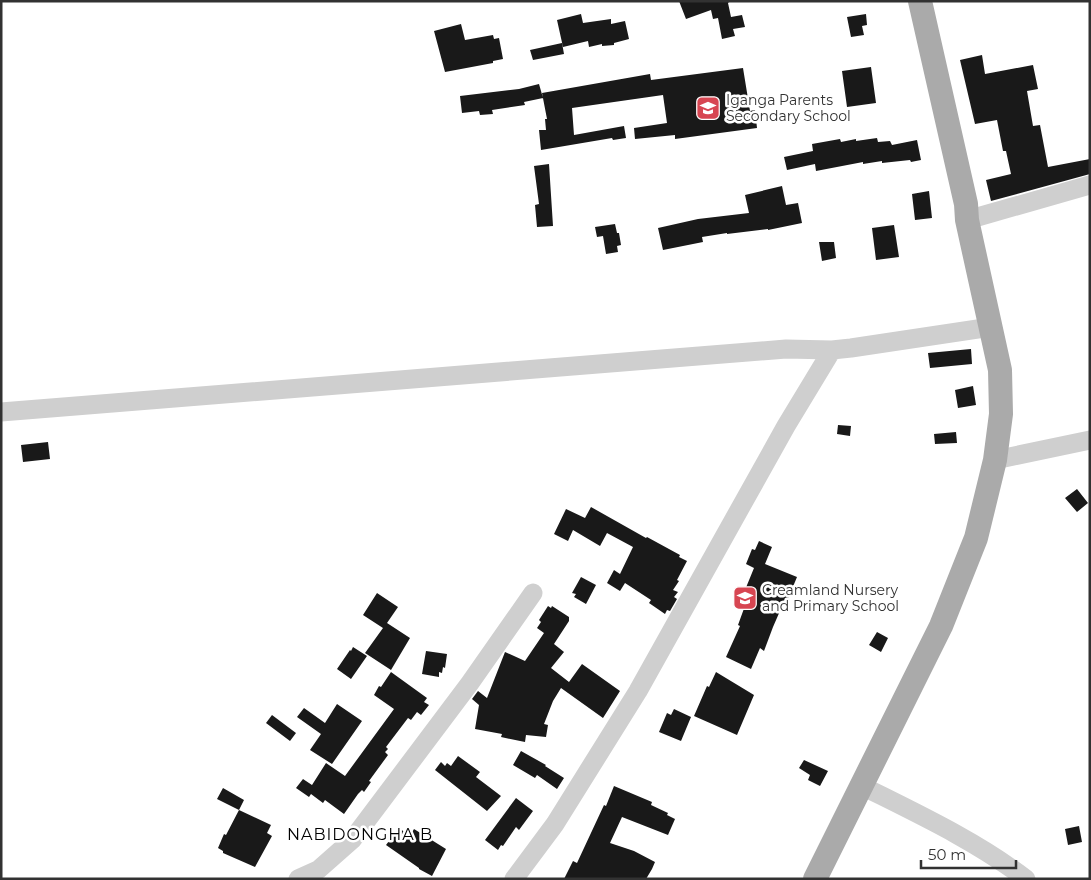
<svg xmlns="http://www.w3.org/2000/svg" width="1091" height="880" viewBox="0 0 1091 880" font-family="Montserrat,sans-serif">
	<style>
		.building { fill: #191919 }
		.lines { fill: none; stroke-linecap: round; stroke-linejoin: round }
		.minor { stroke: #cfcfcf; stroke-width: 19 }
		.major { stroke: #aaa; stroke-width: 24 }
		.labels { text-anchor: middle; stroke-width: 5; stroke-linejoin: round; paint-order: stroke }
		.poi-label { font-size: 14px; fill: #323232; stroke: #fff; text-anchor: start }
		.quarter-label { font-size: 16px; letter-spacing: 1px; fill: #000; stroke: #fff }
	</style>
	<rect width="100%" height="100%" fill="#fff"/>
	<path class="building" d="M679 1H730L728 3 731 17 742 15 745 27 733 29 735 36 722 39 718 18 713 19 711 10 686 19Z
		M581 14 583 23 611 19V24L625 21 629 39 614 43V45L602 46V44L589 47 588 41 563 47 557 20Z
		M866 14 867 25 862 26 864 35 851 37 847 17Z
		M461 24 465 40 493 35 494 39 499 38 503 59 493 61V63L445 72 434 31Z
		M562 43 564 54 533 60 530 50Z
		M982 55 985 74 1033 65 1038 89 1027 91 1033 126 1040 125 1048 167 1090 159V174L991 201 986 180 1011 174 1006 151H1003L997 120 975 124 960 60Z
		M871 67 876 103 847 107 842 71Z
		M743 68 750 111 755 110 757 128 675 139V135L635 139 634 128 667 123 663 95 572 108 574 135 624 126 626 138 613 140 612 138 541 150 539 130H546L545 119H547L542 93 650 74 651 80Z
		M539 84 543 98 524 102 525 105 492 110 493 114 480 115 479 111 462 113 460 96 519 89Z
		M877 138 878 142 890 141 892 145 917 140 921 160 911 162 910 160 882 163V161L863 164V162L816 171 815 164 787 170 784 157 813 151 812 144 840 139 841 142 856 139V141Z
		M549 164 553 226 537 227 535 205 539 204 534 166Z
		M782 186 786 205 798 203 802 223 768 230V229L727 234V233L702 237 703 242 663 250 658 228 698 219 749 213 745 195Z
		M929 191 932 218 915 220 912 194Z
		M615 224 617 233H619L621 245 617 246 618 252 606 254 603 236 597 237 595 227Z
		M894 225 899 257 876 260 872 228Z
		M819 242H834L836 258 822 261Z
		M971 349 972 364 930 368 928 353Z
		M973 386 976 405 958 408 955 390Z
		M838 425 851 426 850 436 837 434Z
		M956 432 957 443 935 444 934 434Z
		M48 442 50 459 23 462 21 445Z
		M1077 489 1088 503 1077 512 1065 498Z
		M591 507 646 538 647 537 680 555 679 557 687 561 677 580 679 581 673 590 678 592 674 597 677 599 670 611 667 610 665 614 649 603 651 600 625 583 620 591 607 583 614 570 620 574 633 547 607 533 600 546 573 530 568 541 554 534 566 509 585 518Z
		M759 541 772 547 765 564 797 577 785 606 783 604 773 627 764 651 760 648 751 669 726 657 740 626 738 625 750 592 745 590 754 568 746 564 752 549 755 550Z
		M581 577 596 585 586 604 574 597 576 594 572 593Z
		M377 593 398 607 387 623 410 638 391 670 365 653 383 628 363 615Z
		M548 606 551 608 552 606 569 617V621L554 644 564 652 551 668 569 682 582 664 620 691 603 718 561 688 553 701 544 724 548 725 546 737 526 735 525 742 501 737 502 734 475 729 479 705 472 699 478 691 487 698 505 652 525 661 544 633 537 628 541 622 539 620Z
		M877 632 888 638 881 652 869 645Z
		M353 647 367 656 351 679 337 669 350 650 351 651Z
		M426 651 447 654 445 668 443 667 442 673 439 672V677L422 674Z
		M391 672 427 698 424 702 429 705 421 715 417 712 411 720 408 718 386 747 388 749 385 752 388 755 369 781 371 782 364 792 362 790 358 794 344 814 325 800 323 803 311 794 309 797 296 788 303 779 312 785 326 763 345 776 394 709 374 695 379 686 381 687Z
		M716 672 754 695 737 735 694 716 707 686 709 687Z
		M337 704 362 721 332 764 310 750 321 734 297 717 304 708 325 723Z
		M674 709 691 717 681 741 659 732 667 713 671 715Z
		M272 715 296 733 290 741 266 723Z
		M521 751 546 765 545 766 564 778 557 789 537 775 535 778 513 765Z
		M458 756 480 772 476 777 501 796 487 811 435 770 441 762 445 766 447 763 451 766Z
		M804 760 828 771 820 786 808 780 810 775 799 768Z
		M614 786 652 802 651 805 668 813 667 815 675 819 668 835 622 817 610 843 634 851 655 862 652 869 646 879H564L573 861 577 863 604 805 606 806Z
		M223 788 244 800 239 810 271 825 267 833 272 836 255 867 223 853V851L218 848 224 834 226 835 239 810 217 799Z
		M516 798 533 811 519 830 516 827 503 846 501 845 498 850 485 840Z
		M1079 826 1082 842 1068 845 1065 829Z
		M399 828 410 836 414 829 446 849 432 876 419 869V868L386 845Z"/>
	<g class="lines">
		<path class="minor" d="M967 220 1090 185
			M1 412 786 349 832 350 851 348 991 327
			M995 460 1090 440
			M862 786C918 814 976 841 1026 879
			M298 879 318 870 352 840 470 683 533 593
			M514 879 555 824 638 691 786 426 832 350"/>
		<path class="major" d="M815 879 941 626 976 538 995 460 1001 414 1000 370 967 220 966 204 920 1"/>
	</g>
	<defs>
		<g id="school-square" transform="scale(1.25)"><rect x="-9" y="-9" width="18" height="18" rx="4" fill="#d74652" stroke="#fff"/><path d="M0-5L7-2L0 1L-7-2ZM-4 1L0 2.5L4 1V4Q0 6-4 4Z" fill="#fff"/></g>
	</defs>
	<g fill-rule="evenodd">
		<use href="#school-square" x="708" y="108"/>
		<use href="#school-square" x="745" y="598"/>
	</g>
	<g class="labels">
		<g class="poi-label">
			<text x="726" y="105">Iganga Parents<tspan x="726" dy="16">Secondary School</tspan></text>
			<text x="762" y="595">Creamland Nursery<tspan x="762" dy="16">and Primary School</tspan></text>
		</g>
		<g class="quarter-label">
			<text x="360" y="840">NABIDONGHA B</text>
		</g>
	</g>
	<rect width="1091" height="880" fill="none" stroke="#323232" stroke-width="5"/>
	<path d="M921 860v8h95v-8" fill="none" stroke="#323232" stroke-width="2.5"/>
	<text x="928" y="860" font-size="15" fill="#323232" stroke="#ffffff" stroke-width="4" paint-order="stroke">50 m</text>
</svg>
